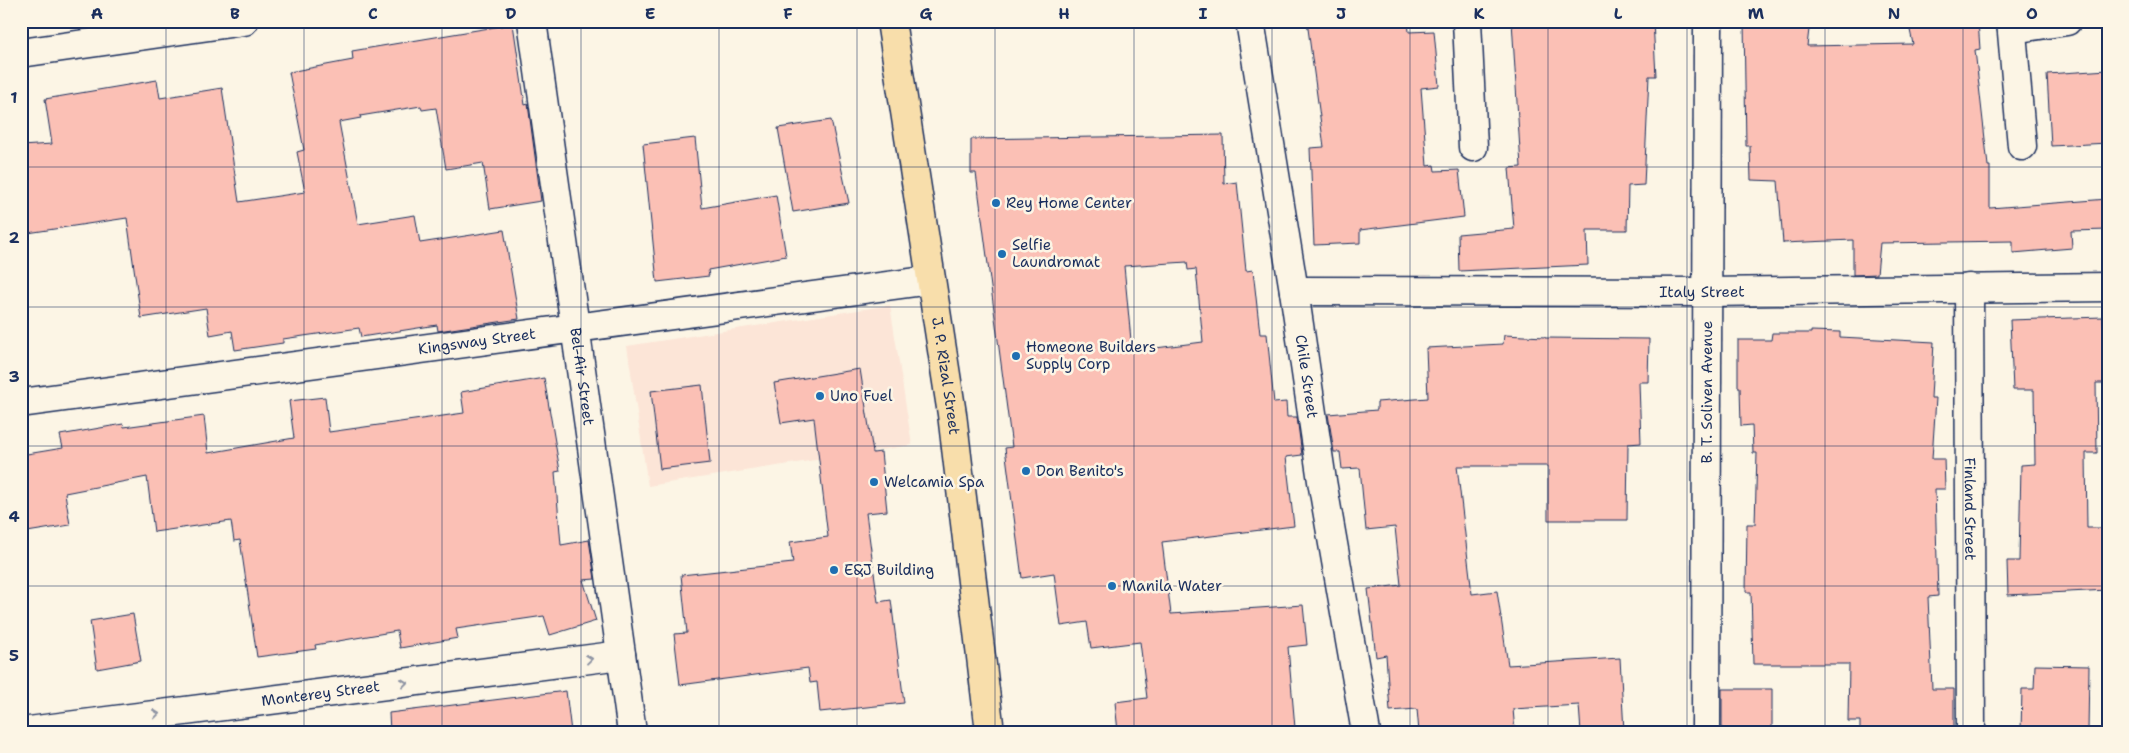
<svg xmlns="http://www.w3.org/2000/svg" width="2129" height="753" viewBox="0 0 2129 753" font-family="'Shantell Sans',sans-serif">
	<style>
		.built { fill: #fce5d7 }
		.building { fill: #fbc0b5; stroke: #1b2f5e; fill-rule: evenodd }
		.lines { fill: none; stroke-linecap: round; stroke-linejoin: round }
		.minor-casing { stroke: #1b2f5e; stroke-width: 31 }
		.tertiary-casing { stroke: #1b2f5e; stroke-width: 31 }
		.primary-casing { stroke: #1b2f5e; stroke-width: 31 }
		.minor { stroke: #fcf5e5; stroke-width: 28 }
		.tertiary { stroke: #fcf5e5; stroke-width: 28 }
		.primary { stroke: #f8deab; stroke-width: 28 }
		.oneway { stroke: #8c92a2 }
		.grid { fill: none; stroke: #1b2f5e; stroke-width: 1; stroke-opacity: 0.55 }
		.poi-dot { fill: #1f6fb2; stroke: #fcf5e5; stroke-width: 2 }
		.labels { text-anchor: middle; stroke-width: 5; stroke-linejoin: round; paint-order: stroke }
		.poi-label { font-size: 15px; fill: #1b2f5e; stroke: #fcf5e5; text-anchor: start }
		.street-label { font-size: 15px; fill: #1b2f5e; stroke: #fcf5e5 }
		.neatline { fill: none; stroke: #1b2f5e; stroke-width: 2 }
		.grid-label { font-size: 16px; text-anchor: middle; font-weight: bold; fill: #1b2f5e }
	</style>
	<rect width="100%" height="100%" fill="#fcf5e5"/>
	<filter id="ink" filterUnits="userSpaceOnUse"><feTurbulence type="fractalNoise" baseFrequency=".02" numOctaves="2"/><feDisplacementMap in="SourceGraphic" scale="10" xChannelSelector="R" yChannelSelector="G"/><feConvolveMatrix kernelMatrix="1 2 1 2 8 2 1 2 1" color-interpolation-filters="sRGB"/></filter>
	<g filter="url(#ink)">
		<path class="built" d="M890 305 912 445 648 486 627 346Z"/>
		<path class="building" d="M1307 21H1408L1409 32 1434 31 1439 86 1421 88 1427 166 1434 165 1435 171 1459 170 1464 217 1360 230V243L1314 245 1310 148 1324 147Z
			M1512 21H1653L1656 76H1649L1644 185 1628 186 1627 230H1587L1588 265 1459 271 1458 234 1514 229 1509 168 1521 167Z
			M1744 21H1810L1807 46 1913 44 1908 21H1978L1980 49 1975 50 1988 166H1990V208L2108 199V230L2071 231 2072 248 2013 253V241L1880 243 1877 274 1853 275V240L1783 243 1778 181 1751 180 1750 146H1746Z
			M513 24 525 105 528 104 541 201 490 209 483 163 446 169 436 108 422 110 421 106 360 116 361 118 339 122 358 224 415 215 420 243 504 230 519 319 438 331 437 325 361 337 359 328 283 339V343L235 350 232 331 210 335 206 308 141 318 127 218 21 234V146L52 144 45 99 157 80 160 98 222 88 239 202 305 192 297 152 304 150 289 72 353 60 352 51Z
			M2108 70V143L2051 146 2047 74Z
			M831 120 849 203 793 212 778 128Z
			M1223 135 1224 184 1237 182 1246 271 1253 270 1260 334H1267L1274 403 1286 402 1287 417H1297L1302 455 1286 457 1294 526 1162 542 1171 614 1303 605 1307 645 1288 647 1295 728 1248 732H1118L1115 702 1147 698 1140 642 1091 648 1087 622 1061 626 1054 573 1022 578 1005 448 1012 447 976 173H971V139ZM1187 262 1188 270 1196 269 1203 342 1132 351 1124 266Z
			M695 138 702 208 776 195 786 256 708 270 709 276 657 282 643 144Z
			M2103 317 2106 383H2096L2097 453H2086L2087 528H2108V590L2008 595 2007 561H2019L2021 465 2035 464 2034 390H2013L2010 320Z
			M1811 331 1840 332V337L1934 342 1931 398H1936L1932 459H1944L1945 489H1935L1938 596 1928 597 1932 689H1954V732H1860V721H1848L1849 664H1753L1751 592H1746L1747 524H1755L1757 453H1753L1752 425 1741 426 1740 387H1738V340H1771L1772 333H1811Z
			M1504 335 1545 337V338L1649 339 1648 382H1639L1641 443 1628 444 1627 520H1548V466H1457L1472 594 1497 591 1508 665 1620 658 1624 732H1581L1579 705 1513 709 1515 732H1419L1417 709 1390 711 1386 655 1376 657 1368 589 1401 585 1395 527 1366 530 1360 468 1342 469 1340 452H1334L1328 414 1377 410V402L1428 398 1426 348 1503 344Z
			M860 369 873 453 881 452 887 511 866 513 878 602 891 600 904 703 820 712 817 682 810 683 808 668 680 685 674 634 687 633 681 575 793 563 790 542 828 537 814 418 781 423 774 383Z
			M544 378 560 471 555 472 561 545 589 540 595 579 583 580 596 621 550 635 544 616 456 629 458 638 400 648 397 631 315 645 316 649 257 657 240 540 234 541 231 521 154 532 147 477 65 493 70 525 21 533V455L63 448 60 435 123 424 124 427 204 416 208 453 294 438 289 401 325 397 329 432 464 413 461 392Z
			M702 385 710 463 660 469 651 391Z
			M133 614 141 661 97 669 90 621Z
			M2035 665 2089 666 2088 732H2021L2022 689H2034Z
			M1722 689H1772V731L1722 730Z
			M566 691 571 732H390L389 713Z"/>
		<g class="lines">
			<g class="minor-casing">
				<g id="minor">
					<path id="s1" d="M532 21 632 732"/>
					<path d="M1467 21 1473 147"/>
					<path d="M2011 21 2022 146"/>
					<path d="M2012 29 2067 21"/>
					<path d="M21 53 244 21"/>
					<path id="s2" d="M1969 288 1971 732"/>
					<path id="s3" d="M1294 291 1707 292 2108 287"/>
					<path id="s4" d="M21 403 931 280"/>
					<path id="s5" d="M21 732 621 655"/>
					<path id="s6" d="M1706 732 1708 21"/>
				</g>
			</g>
			<g class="tertiary-casing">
				<g id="tertiary">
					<path id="s7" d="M1250 21 1294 291 1322 481 1366 732"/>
				</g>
			</g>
			<g class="primary-casing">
				<g id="primary">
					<path id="s8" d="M891 21 952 414 990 732"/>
				</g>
			</g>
			<use href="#minor" class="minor"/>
			<use href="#tertiary" class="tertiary"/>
			<use href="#primary" class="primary"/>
		</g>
		<defs><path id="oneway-chevron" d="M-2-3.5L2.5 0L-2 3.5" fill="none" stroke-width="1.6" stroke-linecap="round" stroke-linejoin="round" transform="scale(1.25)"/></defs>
		<g class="oneway">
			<use href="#oneway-chevron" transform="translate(589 659) rotate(-7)"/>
			<use href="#oneway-chevron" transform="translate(404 683) rotate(-7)"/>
			<use href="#oneway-chevron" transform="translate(156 714) rotate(-7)"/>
		</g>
	</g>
	<path class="grid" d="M166 21V732M304 21V732M442 21V732M581 21V732M719 21V732M857 21V732M995 21V732M1134 21V732M1272 21V732M1410 21V732M1548 21V732M1687 21V732M1825 21V732M1963 21V732M21 167H2108M21 307H2108M21 446H2108M21 586H2108"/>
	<g class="poi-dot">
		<circle cx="996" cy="203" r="5"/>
		<circle cx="1002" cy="254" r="5"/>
		<circle cx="1016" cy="356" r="5"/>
		<circle cx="820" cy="396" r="5"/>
		<circle cx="1026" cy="471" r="5"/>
		<circle cx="874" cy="482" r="5"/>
		<circle cx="834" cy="570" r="5"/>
		<circle cx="1112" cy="586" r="5"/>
	</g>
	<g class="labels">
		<g class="poi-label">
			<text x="1006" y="208">Rey Home Center</text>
			<text x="1012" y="250">Selfie<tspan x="1012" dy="17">Laundromat</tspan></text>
			<text x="1026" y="352">Homeone Builders<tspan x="1026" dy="17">Supply Corp</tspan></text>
			<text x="830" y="401">Uno Fuel</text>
			<text x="1036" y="476">Don Benito's</text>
			<text x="884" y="487">Welcamia Spa</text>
			<text x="844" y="575">E&amp;J Building</text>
			<text x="1122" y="591">Manila Water</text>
		</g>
		<g class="street-label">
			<text dy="5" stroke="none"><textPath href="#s3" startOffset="408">Italy Street</textPath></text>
			<text dy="5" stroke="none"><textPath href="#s4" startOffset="460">Kingsway Street</textPath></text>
			<text dy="5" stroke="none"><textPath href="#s1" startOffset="359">Bel-Air Street</textPath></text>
			<text dy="5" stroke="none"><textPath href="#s8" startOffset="359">J. P. Rizal Street</textPath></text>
			<text dy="5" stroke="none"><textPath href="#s7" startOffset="360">Chile Street</textPath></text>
			<text dy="5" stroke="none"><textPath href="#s6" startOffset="340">B. T. Soliven Avenue</textPath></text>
			<text dy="5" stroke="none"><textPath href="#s2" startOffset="221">Finland Street</textPath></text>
			<text dy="5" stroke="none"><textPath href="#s5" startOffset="302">Monterey Street</textPath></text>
		</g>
	</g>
	<rect width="2129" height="753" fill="none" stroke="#fcf5e5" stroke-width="55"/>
	<rect x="28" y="28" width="2074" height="698" class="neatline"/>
	<g class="grid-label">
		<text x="97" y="19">A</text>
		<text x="235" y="19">B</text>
		<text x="373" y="19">C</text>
		<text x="511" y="19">D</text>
		<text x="650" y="19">E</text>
		<text x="788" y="19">F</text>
		<text x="926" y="19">G</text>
		<text x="1064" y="19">H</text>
		<text x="1203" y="19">I</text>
		<text x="1341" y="19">J</text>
		<text x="1479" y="19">K</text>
		<text x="1618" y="19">L</text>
		<text x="1756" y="19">M</text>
		<text x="1894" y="19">N</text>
		<text x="2032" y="19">O</text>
		<text x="14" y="103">1</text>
		<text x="14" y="243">2</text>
		<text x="14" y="382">3</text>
		<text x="14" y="522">4</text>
		<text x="14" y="661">5</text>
	</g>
</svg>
